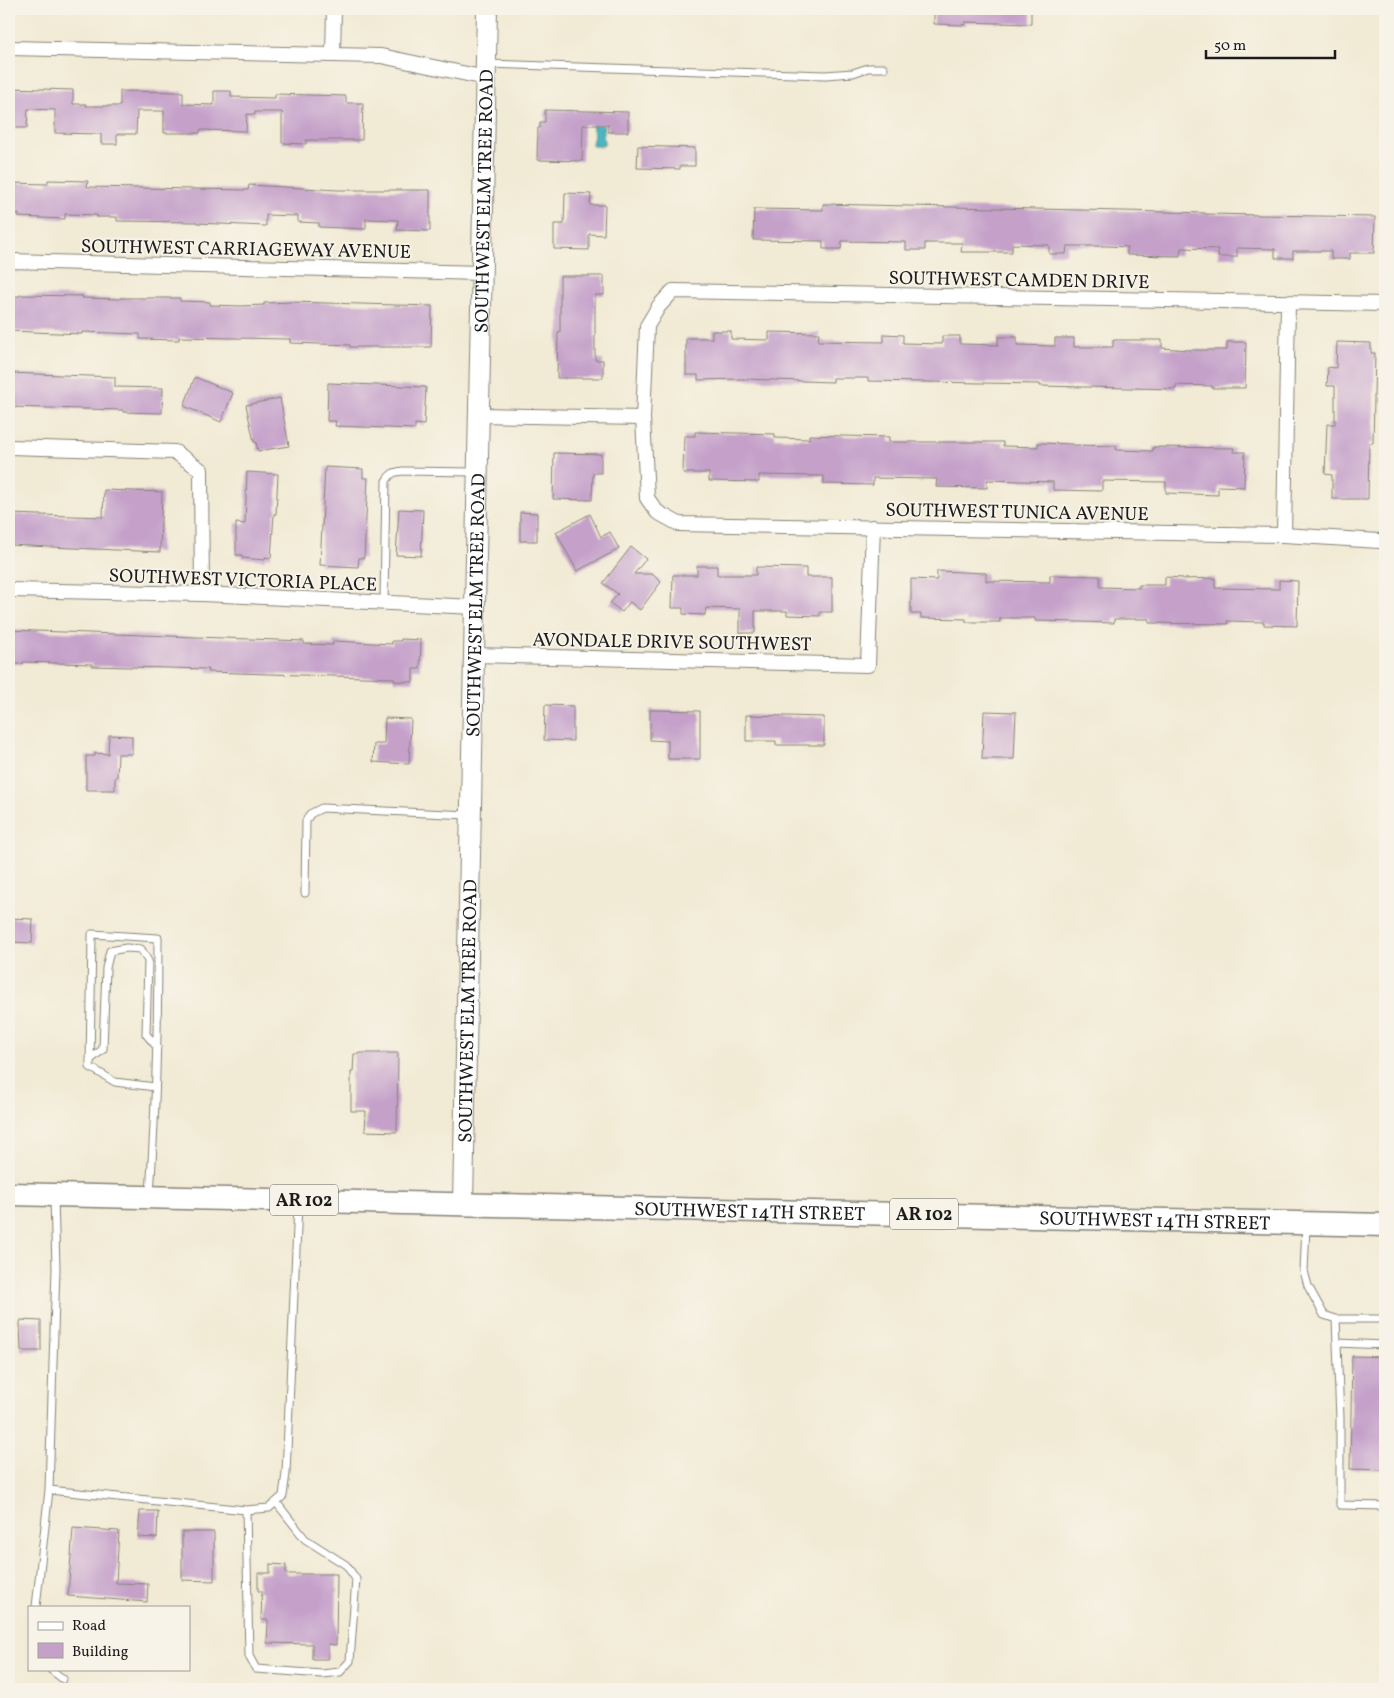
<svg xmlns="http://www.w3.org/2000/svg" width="1394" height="1698" viewBox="0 0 1394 1698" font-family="Vollkorn,serif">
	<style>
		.water { fill: #49b7c2; stroke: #326a6f }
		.building { fill: #c5a1ca }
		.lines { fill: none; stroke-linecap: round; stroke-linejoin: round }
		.lane-casing { stroke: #868378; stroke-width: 9 }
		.street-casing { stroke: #868378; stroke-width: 16 }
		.secondary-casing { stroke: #868378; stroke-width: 22 }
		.primary-casing { stroke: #868378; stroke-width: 25 }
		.lane { stroke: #fff; stroke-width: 7 }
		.street { stroke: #fff; stroke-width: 14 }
		.secondary { stroke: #fff; stroke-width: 20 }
		.primary { stroke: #fff; stroke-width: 22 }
		.labels { text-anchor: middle; stroke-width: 4; stroke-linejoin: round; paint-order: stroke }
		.shield { fill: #f7f3e8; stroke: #5e5c59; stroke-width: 1 }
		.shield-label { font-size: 18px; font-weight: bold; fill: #1c1c1c }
		.street-label { font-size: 19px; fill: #1c1c1c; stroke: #f7f3e8 }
	</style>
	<rect width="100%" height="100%" fill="#f7f3e8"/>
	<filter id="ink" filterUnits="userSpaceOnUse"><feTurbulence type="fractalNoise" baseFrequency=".02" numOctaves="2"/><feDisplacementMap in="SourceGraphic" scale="10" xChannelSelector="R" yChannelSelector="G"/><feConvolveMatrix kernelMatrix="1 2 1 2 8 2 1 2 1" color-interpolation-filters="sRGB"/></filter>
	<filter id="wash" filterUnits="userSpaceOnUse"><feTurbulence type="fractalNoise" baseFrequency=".0096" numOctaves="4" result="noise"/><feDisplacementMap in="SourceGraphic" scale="20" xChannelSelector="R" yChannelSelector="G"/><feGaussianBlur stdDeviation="1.12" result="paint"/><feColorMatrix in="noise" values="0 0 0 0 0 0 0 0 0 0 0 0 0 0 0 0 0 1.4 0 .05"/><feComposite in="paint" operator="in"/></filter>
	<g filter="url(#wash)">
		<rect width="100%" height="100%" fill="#f1ead4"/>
		<path class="water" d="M605 122 603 130 604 144 601 146H593L592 144 594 135 592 123Z"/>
		<g id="blocks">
			<path class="building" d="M934 9H1031V24L965 22V25L934 24Z
				M10 88 73 90V104H86V106H120V91L183 92V104L214 105V91H231V97L275 98V94L346 96V103H363L362 140H306V144L282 143V112H255V115L247 114 246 131 200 130V133H164V111H137L136 134H117V144H101V134L55 133V110L28 109 27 128H9Z
				M545 110 628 112V132H608V125H583L582 161 537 160 538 128H540V122H545Z
				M638 146 695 148V166H680V169L637 168Z
				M48 180 88 181 87 187 248 190 249 185 338 190H430V231L397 230 398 220 366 219V229L319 227V223L298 222V216L266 215V226L197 223V222L117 221V217H97V215L65 214V219L19 217V214H9V183L48 184Z
				M565 193 591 194 590 205H605L604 235 589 234V250L554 249V224H564Z
				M823 204 1165 212 1205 213V214L1375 217 1374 253H1350V259H1331V251H1293V258H1275V249L1237 248V257H1218V249L1181 248 1180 256 1127 255V247L1107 246H1067L1066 254H1049V245L1012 244V252H961L962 243H925V250H906V242L842 241 841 249H823V241L753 240 754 209 823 210Z
				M560 276H604V295H595V360H603V378H557L558 332H560Z
				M20 295 83 296 82 298 120 299V298H180V301L210 302V305L241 306 264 305V303L291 302 432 306 431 347H350V345L290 343V339L179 337V340L140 339V334L82 332V334L9 331V296H20Z
				M712 331H731V339L769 340V332L819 333 818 341 884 342V334L903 335V343L942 344V336H960V344L998 345V337H1017V345L1055 346V338H1074V347H1113V340H1162V348L1188 350H1227V342H1246L1245 388H1212V386L1176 385V389L1040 386V384L868 381V378H833V382L743 379 698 380V375H686V338H712Z
				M1337 342 1371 343V353H1375L1373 443H1369L1368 499H1332V475L1325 474 1327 424H1335V386H1327L1328 367 1336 368Z
				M9 373 115 377V387L163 388 162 413 123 412V410L9 407Z
				M195 377 233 393 221 422 184 406Z
				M328 383 426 387 424 425 415 424V429L335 426 336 421H327Z
				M280 398 289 446 258 451 256 442H254L246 405Z
				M695 432 775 434V438L809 439V435L843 436 889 437V442H1003V446L1038 447V443L1072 444V445L1117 446 1116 450 1153 451V447L1234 448 1233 452H1245L1244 487 1218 486V495L1166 493V482L1102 481V491L1053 490V482L987 480V488L936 487 937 479 873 478V485L824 484V476L759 475V482L709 481V473H683L684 436H695Z
				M554 453 601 454V473H593L592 500 553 499Z
				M325 467 363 469V478H368L364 558H359L358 567 320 565Z
				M247 472 278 474 276 514H274L271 558 265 557V560L242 558V555H236V523L245 524Z
				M104 490 162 492 160 552 9 545V514L103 517Z
				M399 509 423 510 421 556 396 555Z
				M520 512 537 513V541H520Z
				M590 514 601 537 610 532 619 549 577 571 556 532Z
				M631 547 646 559 634 574H652L661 582 640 610 630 602 622 612 610 603 618 594 603 583Z
				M697 566H717V575H756V567L806 568V577H832V612H820V616L787 615V611H755V633H740V609L706 608 705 615 683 614V608H672L673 575H697Z
				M937 571 986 573V581L1050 582V575L1100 576V587L1139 588V585H1165V577L1183 578V579L1215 578V588L1279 589V580L1298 581 1297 626 1264 625V622L1227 621 1228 624 1149 623V619H1114V623L1080 622 1035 621V618H1000V622H966V619L921 618V614H911V579L937 580Z
				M9 630 304 641V644L333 645V641L392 644V641H401V639L421 640 420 669H413V682L394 681V678L208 672V669L92 666V664L23 662V664H9Z
				M545 705 573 706V741L544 740Z
				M650 710 700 711V759H668V741L650 740Z
				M984 711 1016 712 1014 759H982Z
				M746 715 824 717V745H776V741H746Z
				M385 718 411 719 409 764 373 762 374 744H384Z
				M109 735 132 736V754H118L117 777H115V790H86V756H95V753L108 754Z
				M9 918 33 919 32 943 9 942Z
				M359 1053H398L397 1132 365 1131 366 1111H351V1072H353L354 1054H359Z
				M21 1320 41 1321V1351H21L20 1323Z
				M1352 1356 1385 1357V1470L1350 1469Z
				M140 1511H158L157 1538 138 1537Z
				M73 1528 119 1531 116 1583 148 1584 147 1602 68 1596Z
				M182 1532H214V1581L182 1580Z
				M270 1564 286 1565V1574H337L336 1645 328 1644V1659H312V1644L267 1643 268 1620H261L262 1591H258V1573H270Z"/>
		</g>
	</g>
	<g filter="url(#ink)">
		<use href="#blocks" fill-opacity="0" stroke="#868378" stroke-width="1"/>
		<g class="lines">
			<g class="lane-casing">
				<path id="lane" d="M489 64 825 75 853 73 868 68H884
					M384 603 386 481C391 473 394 472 403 471L475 472
					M305 893 306 821 310 814 322 808 468 815
					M90 1060 103 1049 106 968 110 951 126 948 141 949 148 961 146 1034 157 1047
					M150 1193C156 1108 158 1023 158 938L92 934 90 1067 115 1082 155 1087
					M1306 1226 1304 1271 1308 1286 1324 1315 1336 1319H1385
					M1336 1319 1340 1418V1505L1385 1506
					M1337 1343 1385 1345
					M49 1490 246 1510 269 1508 283 1496 286 1473 298 1205
					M246 1510 249 1656 256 1669 322 1674 340 1672 350 1661 356 1579 346 1565 305 1539 276 1502
					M36 1607 49 1490 56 1268 54 1198
					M50 1669 63 1679"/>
			</g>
			<g class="street-casing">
				<path id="street" d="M9 48 381 56 486 78
					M333 55 334 9
					M9 261 482 273
					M479 415 643 418
					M9 447 175 452 201 470 202 594
					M1284 535 1288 303
					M1379 541 1284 535 679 524 657 512 647 498 643 418 647 326 659 306 673 291 1385 304
					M9 590 202 594 475 607
					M474 655 868 665 873 527"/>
			</g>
			<g class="secondary-casing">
				<g id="secondary">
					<path id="s1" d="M463 1203 487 9"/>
				</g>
			</g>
			<g class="primary-casing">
				<g id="primary">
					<path id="s2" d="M9 1194 1385 1225"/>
				</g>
			</g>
			<use href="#lane" class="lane"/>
			<use href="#street" class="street"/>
			<use href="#secondary" class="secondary"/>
			<use href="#primary" class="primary"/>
		</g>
	</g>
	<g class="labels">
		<g class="shield">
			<rect x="270" y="1184.5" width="68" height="31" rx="4"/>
			<rect x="890" y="1198.5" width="68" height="31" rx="4"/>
		</g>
		<g class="shield-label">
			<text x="304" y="1206">AR 102</text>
			<text x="924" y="1220">AR 102</text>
		</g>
		<g class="street-label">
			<text dy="7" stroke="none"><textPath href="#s1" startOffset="1002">SOUTHWEST ELM TREE ROAD</textPath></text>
			<text transform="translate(246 248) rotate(1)" y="7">SOUTHWEST CARRIAGEWAY AVENUE</text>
			<text transform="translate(1019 279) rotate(1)" y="7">SOUTHWEST CAMDEN DRIVE</text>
			<text transform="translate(1017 511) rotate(1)" y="7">SOUTHWEST TUNICA AVENUE</text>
			<text transform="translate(243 579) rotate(2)" y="7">SOUTHWEST VICTORIA PLACE</text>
			<text dy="7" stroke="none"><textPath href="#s1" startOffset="598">SOUTHWEST ELM TREE ROAD</textPath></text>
			<text transform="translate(672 641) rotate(1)" y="7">AVONDALE DRIVE SOUTHWEST</text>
			<text dy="7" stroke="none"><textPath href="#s1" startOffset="192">SOUTHWEST ELM TREE ROAD</textPath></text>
			<text dy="7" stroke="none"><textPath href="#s2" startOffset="741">SOUTHWEST 14TH STREET</textPath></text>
			<text dy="7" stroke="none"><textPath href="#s2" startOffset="1146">SOUTHWEST 14TH STREET</textPath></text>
		</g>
	</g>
	<rect width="1394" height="1698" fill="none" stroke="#f7f3e8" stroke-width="30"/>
	<rect x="28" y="1606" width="162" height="65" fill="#f7f3e8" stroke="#9f9d96"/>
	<rect x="38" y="1622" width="25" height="8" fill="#ffffff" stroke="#9f9d96"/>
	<text x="72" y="1630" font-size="15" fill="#1c1c1c">Road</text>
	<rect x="38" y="1643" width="25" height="15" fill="#c5a1ca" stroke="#9f9d96"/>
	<text x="72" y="1656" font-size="15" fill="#1c1c1c">Building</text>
	<path d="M1206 50v8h129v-8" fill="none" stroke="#1c1c1c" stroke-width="2.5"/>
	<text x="1214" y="50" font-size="15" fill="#1c1c1c" stroke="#f7f3e8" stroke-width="4" paint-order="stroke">50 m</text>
</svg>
